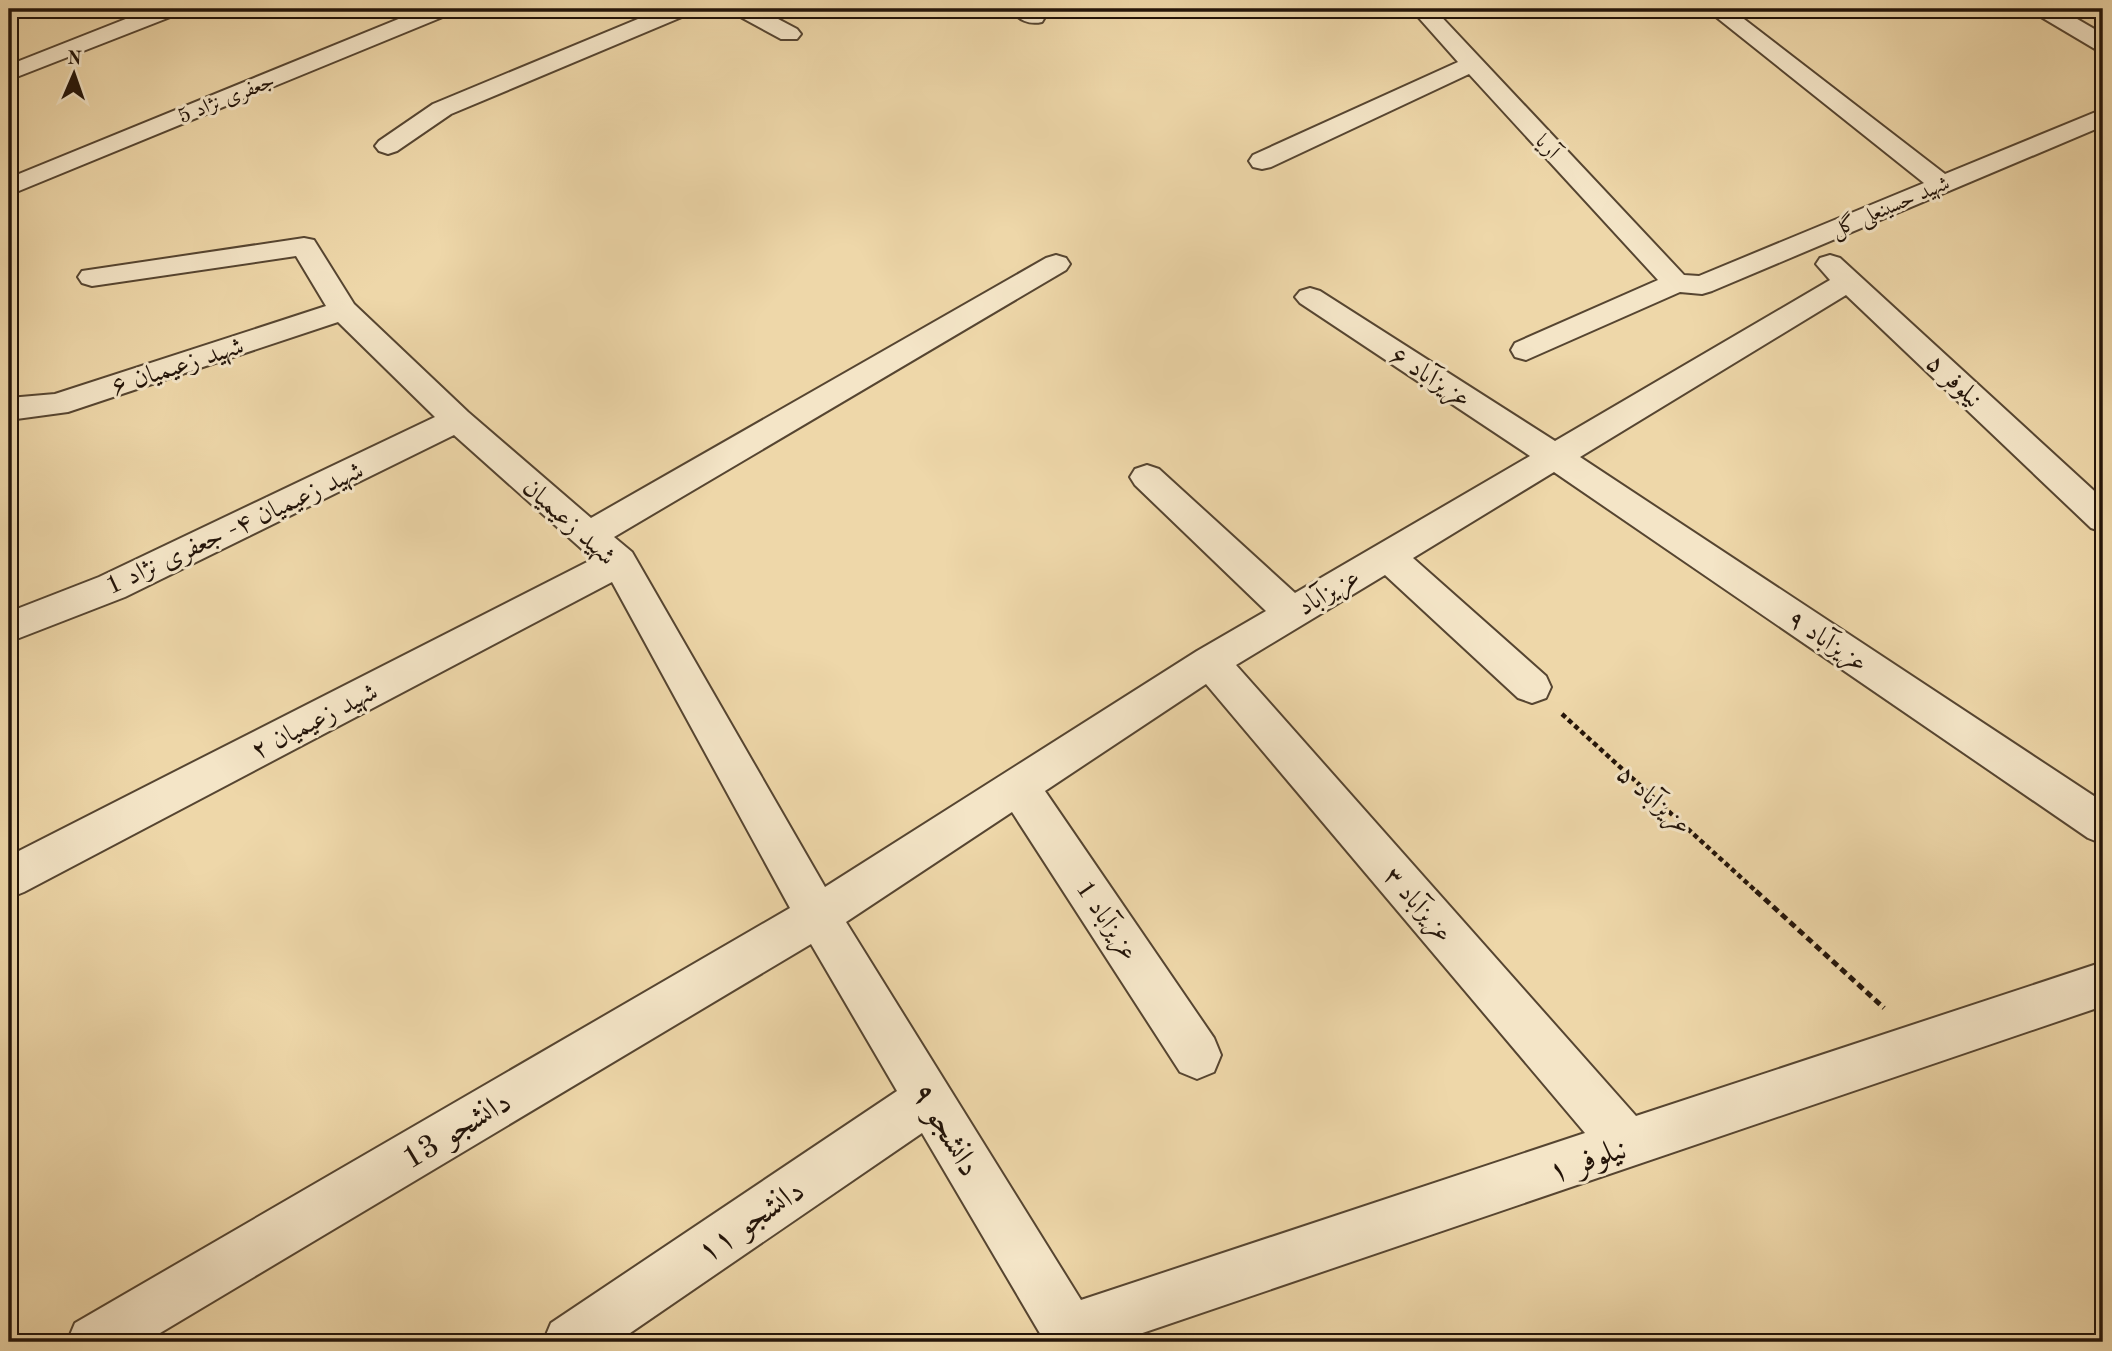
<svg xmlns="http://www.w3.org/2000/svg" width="2112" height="1351" viewBox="0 0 2112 1351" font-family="'Old Standard TT',Amiri,serif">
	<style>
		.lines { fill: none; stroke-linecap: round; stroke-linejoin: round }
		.minor-casing { stroke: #564531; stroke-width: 4 }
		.path-far1 { stroke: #231409; stroke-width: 4.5; stroke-dasharray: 5 3.5; stroke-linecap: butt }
		.path { stroke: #231409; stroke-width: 5; stroke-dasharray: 7 4.5; stroke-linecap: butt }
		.minor { fill: #f4e5c7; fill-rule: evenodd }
		.labels { text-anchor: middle; stroke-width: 6; stroke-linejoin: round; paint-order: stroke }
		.far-street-label { font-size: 21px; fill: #231409; stroke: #f4e5c7 }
		.street-label { font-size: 26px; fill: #231409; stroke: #f4e5c7 }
		.near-street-label { font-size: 32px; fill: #231409; stroke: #f4e5c7 }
	</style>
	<rect width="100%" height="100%" fill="#eed7a9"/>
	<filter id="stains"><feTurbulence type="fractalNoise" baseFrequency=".00286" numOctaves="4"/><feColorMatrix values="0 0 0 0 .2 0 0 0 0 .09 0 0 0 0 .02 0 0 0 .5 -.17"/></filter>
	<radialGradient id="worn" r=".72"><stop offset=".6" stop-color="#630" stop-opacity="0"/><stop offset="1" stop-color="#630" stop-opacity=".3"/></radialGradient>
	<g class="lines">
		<g class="minor-casing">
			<path id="minor" d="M151 9H181L178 14 9 80V65Z
				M423 9H453L450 14 9 195V178Z
				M662 9H692L689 14 451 114 397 151 388 154 379 151 375 146 379 141 433 104Z
				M732 9H759L797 29 801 34 797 39H781L735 14Z
				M1011 9H1037L1045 17 1042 22C1029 25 1018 20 1011 9Z
				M1411 9H1434L1684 275 1699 276 1924 183 1706 9H1731L1945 174 2103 109V126L1712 291 1702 294 1680 292 1526 360 1515 357 1511 350 1515 343 1658 280 1469 74 1271 167 1262 169 1253 167 1249 161 1253 155 1458 62Z
				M2033 9H2060L2103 34V51L2095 49 2036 14Z
				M304 238 314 240 354 304 468 412 591 518 1046 258 1056 255 1066 258 1070 264 1066 270 614 537 632 552 825 887 1197 651 1266 611 1135 485 1130 477 1135 469 1147 465 1159 469 1295 593 1530 456 1300 303 1295 297 1300 291 1310 288 1320 291 1555 441 1830 280 1816 264 1820 258 1830 255 1840 258 2103 499V532L2091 528 1846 295 1580 457 2103 802V844L2088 838 1554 472 1413 558 1546 676 1551 687 1546 698 1532 703 1518 698 1385 575 1236 665 1636 1116 2103 962V1006L1116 1342H1045L922 1133 617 1342H543L551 1323 897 1091 811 944 145 1342H67L75 1323 790 908 612 582 24 892 9 898V856L593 559 454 435 125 597 9 642V612L99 577 435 417 338 322 68 412 9 420V398L55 394 326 306 296 256 92 286 82 283 78 277 82 271ZM1206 684 1585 1133 1081 1300 846 922 1012 812 1180 1072 1197 1079 1214 1072 1221 1055 1214 1038 1045 791Z"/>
		</g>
		<path class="path-far1" d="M1562 714 1758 893"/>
		<path class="path" d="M1756 891 1884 1008"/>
		<use href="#minor" class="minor"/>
	</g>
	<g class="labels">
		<g class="far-street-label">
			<text transform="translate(226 98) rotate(-22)" y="7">جعفری نژاد 5</text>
			<text transform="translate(1548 146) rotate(47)" y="7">آریا</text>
			<text transform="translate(1890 206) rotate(-23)" y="7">شهید حسینعلی گل</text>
		</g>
		<g class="street-label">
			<text transform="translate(177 365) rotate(-18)" y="9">شهید زعیمیان ۶</text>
			<text transform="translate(1431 376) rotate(33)" y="9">عزیزآباد ۶</text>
			<text transform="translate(1955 380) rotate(43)" y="9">نیلوفر ۵</text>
			<text transform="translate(570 521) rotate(42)" y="9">شهید زعیمیان</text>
			<text transform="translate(234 527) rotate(-25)" y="9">شهید زعیمیان ۴- جعفری نژاد 1</text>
			<text transform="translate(1328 591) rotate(-31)" y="9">عزیزآباد</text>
			<text transform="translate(1828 640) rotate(34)" y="9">عزیزآباد ۹</text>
			<text transform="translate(314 720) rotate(-27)" y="9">شهید زعیمیان ۲</text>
			<text transform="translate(1655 799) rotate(42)" y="9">عزیزآباد ۵</text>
			<text transform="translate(1419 904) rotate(49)" y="9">عزیزآباد ۳</text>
			<text transform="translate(1108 920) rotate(56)" y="9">عزیزآباد 1</text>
		</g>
		<g class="near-street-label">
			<text transform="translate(456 1129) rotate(-31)" y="11">دانشجو 13</text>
			<text transform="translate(947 1129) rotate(59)" y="11">دانشجو ۹</text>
			<text transform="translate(1587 1159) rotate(-19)" y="11">نیلوفر ۱</text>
			<text transform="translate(750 1220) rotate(-34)" y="11">دانشجو ۱۱</text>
		</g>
	</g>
	<rect width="2112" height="1351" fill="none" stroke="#eed7a9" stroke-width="35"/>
	<rect x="10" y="10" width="2091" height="1330" fill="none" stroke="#231409" stroke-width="3.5"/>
	<rect x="18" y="18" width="2077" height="1316" fill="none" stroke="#231409" stroke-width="2"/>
	<g transform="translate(74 74) rotate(2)" stroke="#f4e5c7" stroke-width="5" paint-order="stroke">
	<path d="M0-5L12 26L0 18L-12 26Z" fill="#231409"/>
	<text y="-10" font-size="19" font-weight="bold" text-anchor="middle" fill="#231409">N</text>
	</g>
	<rect width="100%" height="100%" filter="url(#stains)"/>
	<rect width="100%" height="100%" fill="url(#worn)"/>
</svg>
